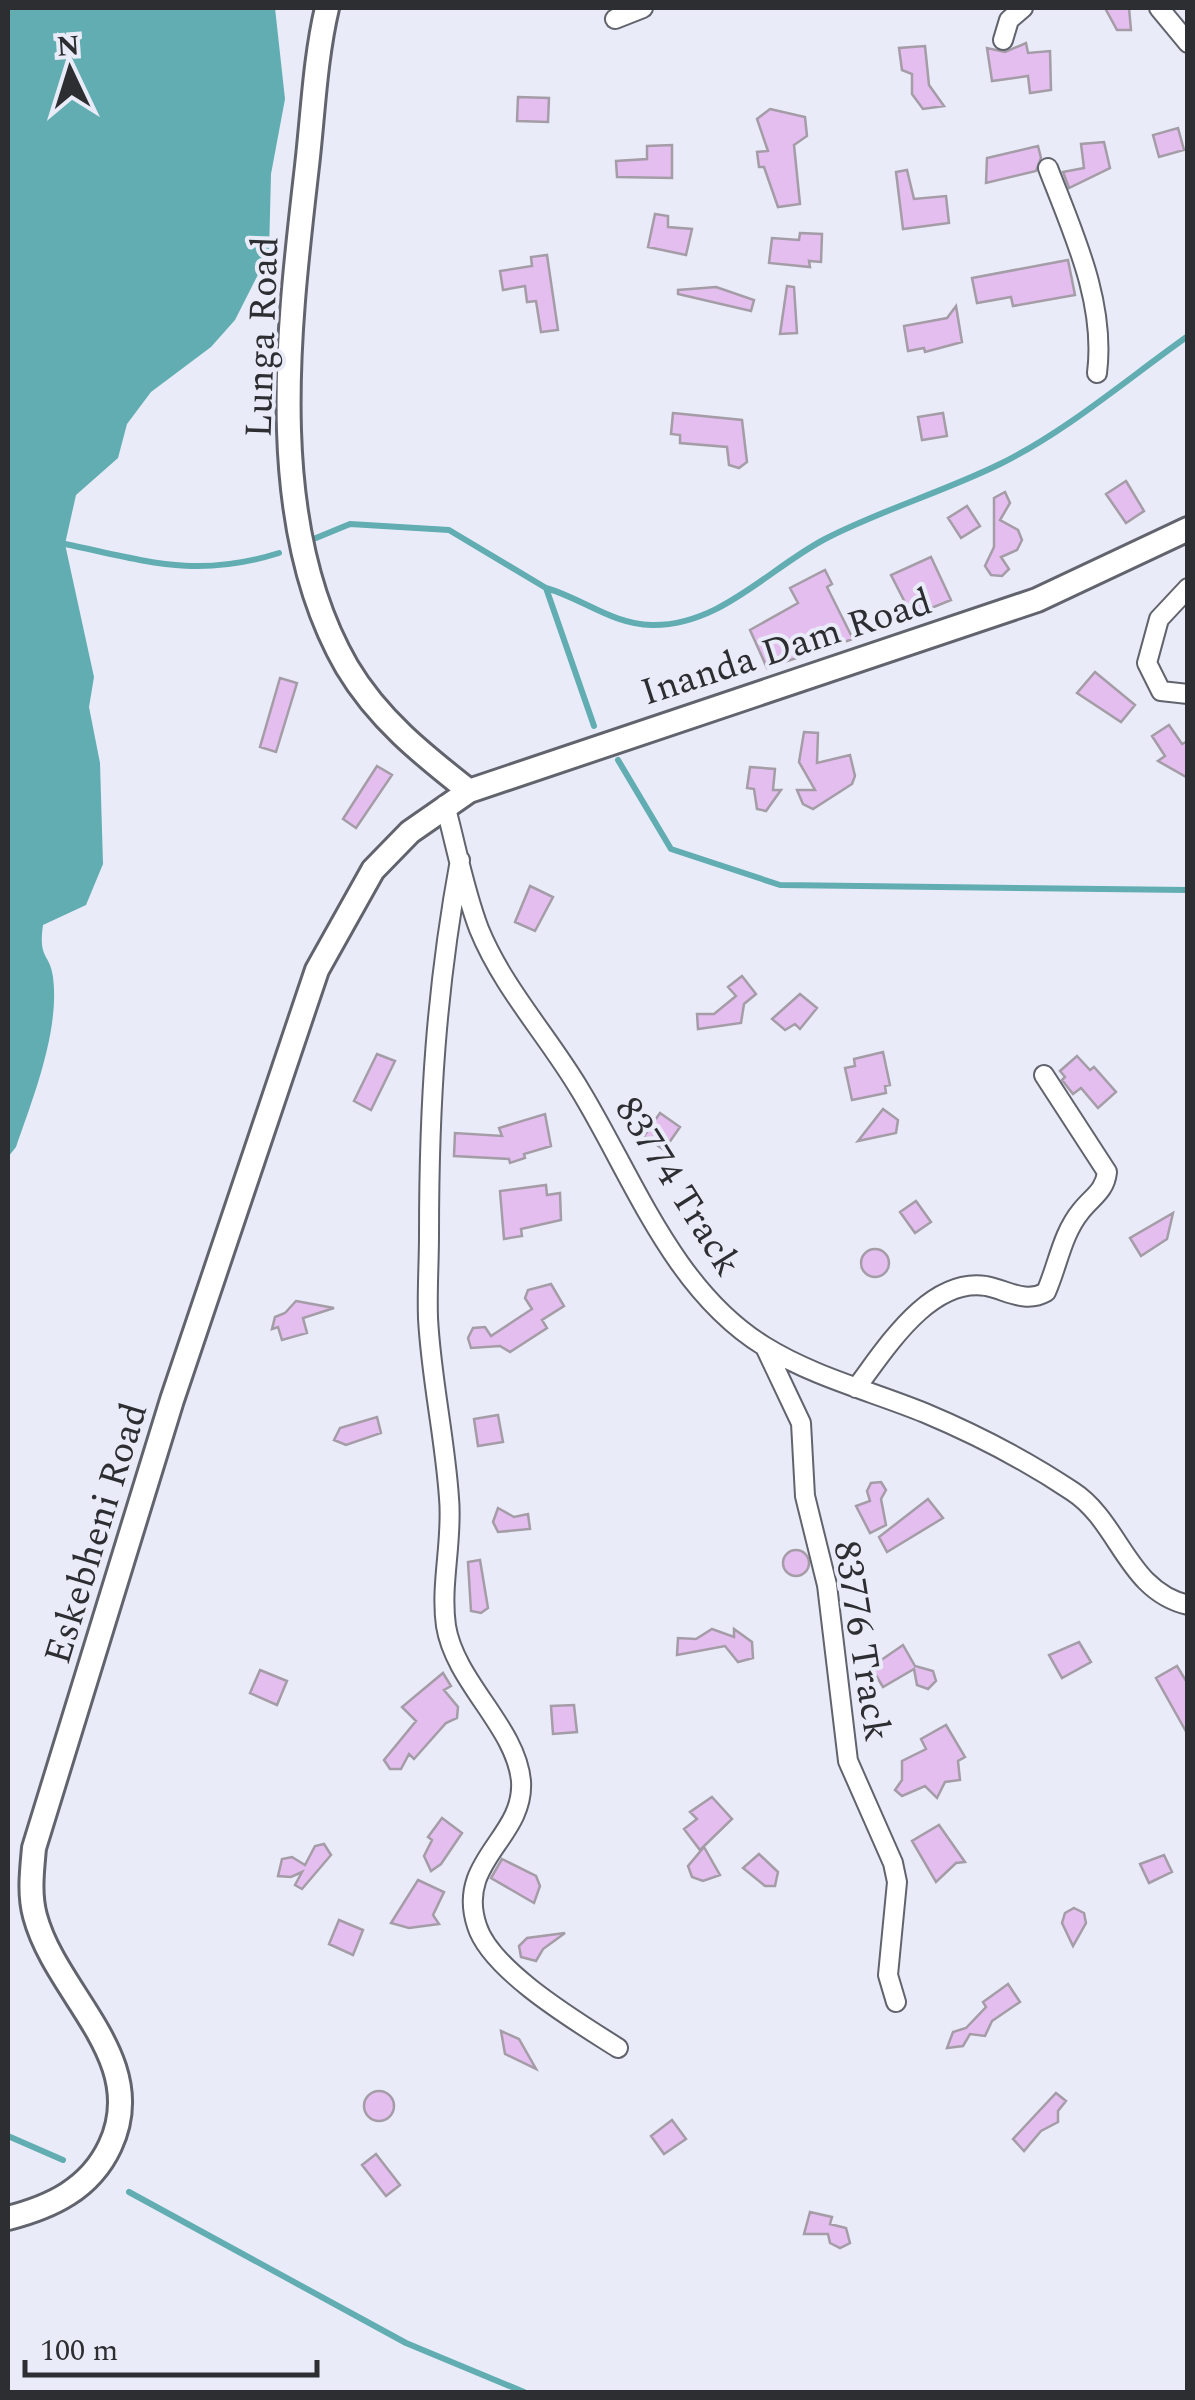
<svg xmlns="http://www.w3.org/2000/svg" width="1195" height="2400" viewBox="0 0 1195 2400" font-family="Spectral,serif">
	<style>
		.water { fill: #61adb2 }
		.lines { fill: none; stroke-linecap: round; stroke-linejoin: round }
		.stream { stroke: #61adb2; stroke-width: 6 }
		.building { fill: #e4beee; stroke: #a49ca6; stroke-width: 2.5 }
		.street-casing { stroke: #61636d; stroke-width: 22 }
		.secondary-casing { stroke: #61636d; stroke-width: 28 }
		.street { stroke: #fff; stroke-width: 18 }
		.secondary { stroke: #fff; stroke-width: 22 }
		.labels { text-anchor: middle; stroke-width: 8; stroke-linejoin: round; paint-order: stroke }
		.street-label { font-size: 38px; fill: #2d2e32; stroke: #e9ecf8 }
	</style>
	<rect width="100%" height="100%" fill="#e9ecf8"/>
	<path class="water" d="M8 8H275L285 99 271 174 269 253 235 320 211 347 151 392 127 424 118 458 76 495 65 544 94 677 89 707 100 763 103 864 86 905 43 925C38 960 50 953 53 977 60 1030 33 1098 16 1147L8 1157Z"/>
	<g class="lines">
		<path class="stream" d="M316 538 350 524 449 530 546 588 594 726
			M65 544C147 561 196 579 279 553
			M546 588C584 599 611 624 652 625 720 626 768 569 825 539 881 510 943 492 1000 464 1067 431 1127 379 1188 336
			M618 760 671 849 780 885 1188 890
			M8 2136 63 2160
			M129 2192 406 2343 524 2392"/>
	</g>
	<path class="building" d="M1105 8H1129L1131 30H1117Z
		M1026 43 1028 53 1050 51 1051 90 1030 93 1028 76 992 81 987 48 1005 52Z
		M925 46 929 85 944 106 923 109 912 94V74L902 70 899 48Z
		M518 97 549 98 548 122 517 121Z
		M770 109 805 117 807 136 794 145 800 204 778 207 764 167H759L757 152 768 151 757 119Z
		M1178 128 1184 150 1159 157 1153 135Z
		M1104 142 1110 168 1069 188 1063 172 1084 168 1081 144Z
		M672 145V178L617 177 616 161 647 159V146Z
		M1038 146 1041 158 1036 171 986 183 987 158Z
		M907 170 914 199 946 196 949 223 903 229 896 172Z
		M655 214 668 216V227L692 229 686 255 648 247Z
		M800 233 822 234 821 262 809 261 810 267 769 263 772 238 799 240Z
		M547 255 558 330 541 332 536 301 527 302 525 286 503 290 500 271 532 266 531 257Z
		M1068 260 1075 295 1013 306 1011 297 977 303 972 278Z
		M787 286 794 287 797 333 780 334Z
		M716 287 754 300 751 311 678 294V290Z
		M956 306 962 342 925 352 924 348 908 351 904 326 947 318Z
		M673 413 742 420 747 462 739 468 729 465 727 447 680 443V435L671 434Z
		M943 413 947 436 922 440 918 417Z
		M1126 481 1144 511 1126 523 1106 494Z
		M1005 492 1010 503 1000 520 1018 530 1022 540 1017 550 1001 557 1009 569 1002 576 991 575 985 566 994 547V498Z
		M967 506 980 526 961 538 948 518Z
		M931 557 951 600 912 616 891 575Z
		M825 570 832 584 827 587 853 639 767 668 750 630 798 603 790 588Z
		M1095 672 1135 705 1121 722 1077 693Z
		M280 678 297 683 276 752 260 747Z
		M1169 725 1182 744 1188 741V778L1158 761 1165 756 1152 736Z
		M804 732 818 733 817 763 850 755 855 776 852 784 813 809 803 804 797 790H815L799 762Z
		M377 766 392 775 356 828 343 819Z
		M750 767 775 769 773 790H781L766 811 757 809 754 789 747 788Z
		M530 886 553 897 535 931 515 922Z
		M742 976 756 994 744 1004 741 1023 698 1029 697 1014H714L736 996 728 987Z
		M800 994 817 1008 800 1029 795 1024 785 1030 772 1019Z
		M883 1052 890 1085 885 1086 886 1093 852 1100 845 1068 855 1066 854 1059Z
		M377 1054 395 1061 371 1110 354 1101Z
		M1077 1056 1090 1070 1094 1067 1116 1092 1098 1108 1081 1088 1073 1094 1062 1080 1065 1077 1060 1071Z
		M883 1109 898 1120 896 1133 858 1141Z
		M660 1113 680 1127 664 1150 644 1136Z
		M545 1114 551 1146 524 1154 525 1158 510 1163 509 1159 454 1156 455 1133 502 1136 499 1128Z
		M546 1185 547 1195 560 1193 561 1220 521 1229 522 1236 504 1239 500 1191Z
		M916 1201 931 1222 915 1233 900 1212Z
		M1173 1213 1167 1239 1141 1256 1130 1238Z
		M861 1263a14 14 0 1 1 28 0a14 14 0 1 1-28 0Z
		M551 1284 564 1306 542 1320 547 1328 510 1352 500 1346 471 1348 468 1338 473 1328 485 1327 491 1336 532 1309 525 1298 528 1290Z
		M296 1301 334 1308 303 1318 307 1333 282 1340 278 1327 272 1329 275 1317 285 1313Z
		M498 1415 503 1442 478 1446 474 1419Z
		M377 1417 381 1433 346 1445 334 1440 340 1428Z
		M881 1482 886 1490 881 1499 886 1525 870 1533 856 1506 870 1501 867 1491 871 1483Z
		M928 1499 943 1518 887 1552 879 1537Z
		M498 1508 514 1517 528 1514 530 1529 498 1532 493 1522Z
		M783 1563a13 13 0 1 1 26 0a13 13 0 1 1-26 0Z
		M480 1560 488 1608 481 1613 471 1611 468 1562Z
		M712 1629 734 1637V1629L752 1642 753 1658 738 1662 725 1646 677 1655 678 1638 696 1639Z
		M1079 1642 1091 1662 1062 1678 1049 1655Z
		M903 1645 915 1666 933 1671 936 1681 928 1689 917 1685 914 1669 883 1687 871 1667Z
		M1177 1666 1188 1684V1735L1156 1678Z
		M260 1670 287 1681 277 1705 250 1693Z
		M443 1673 451 1686 444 1690 458 1707 457 1718 446 1723 414 1759 409 1754 401 1769H390L384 1760 416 1721 402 1707Z
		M574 1705 577 1732 553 1734 551 1706Z
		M946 1725 965 1757 958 1761 960 1780 945 1782 937 1798 925 1786 902 1796 895 1790 902 1780V1761L926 1749 921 1739Z
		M712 1797 732 1819 700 1850 684 1829 697 1819 690 1812Z
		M442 1818 462 1833 441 1864 431 1871 424 1856 432 1840 428 1837Z
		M939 1825 965 1862 956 1863 936 1882 912 1841Z
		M324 1844 331 1855 302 1889 295 1885 302 1872 291 1877 278 1876 282 1859 292 1857 305 1865 315 1846Z
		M704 1847 720 1875 703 1881 692 1877 688 1866Z
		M759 1854 778 1872 775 1886H765L743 1868Z
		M1164 1855 1172 1872 1149 1883 1140 1864Z
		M502 1859 536 1876 540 1886 534 1903 491 1878Z
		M418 1880 444 1892 433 1915 439 1924 409 1928 391 1923Z
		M1074 1908 1084 1913 1086 1923 1073 1946 1062 1923 1065 1913Z
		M339 1920 363 1930 353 1955 329 1944Z
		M565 1933 543 1949 536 1961 521 1957 519 1946 527 1938Z
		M1008 1984 1020 2002 992 2021 985 2036 970 2034 963 2046 947 2048 953 2032 966 2028 986 2007 983 2002Z
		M501 2031 519 2039 536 2069 505 2054Z
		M364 2106a15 15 0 1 1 30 0a15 15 0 1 1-30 0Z
		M1056 2093 1066 2101 1058 2111V2122L1041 2131 1024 2151 1013 2139Z
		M672 2120 686 2139 664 2154 651 2136Z
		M376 2154 400 2185 386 2196 362 2165Z
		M810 2212 832 2217 830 2224 846 2228 850 2243 840 2248 830 2243 828 2234H804Z"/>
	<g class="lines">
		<g class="street-casing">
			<path id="street" d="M1159 8 1188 43
				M615 19 643 8
				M1003 40 1009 20 1023 8
				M1048 168C1073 233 1106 302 1097 373
				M1188 588 1159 619 1147 663 1161 691 1188 694
				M445 805C456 845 464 890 479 929 503 988 548 1036 580 1090 633 1177 673 1290 764 1346 814 1377 871 1391 925 1413 975 1434 1027 1461 1072 1491 1120 1522 1127 1591 1188 1605
				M460 860C436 990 429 1104 429 1235 429 1263 427 1290 428 1318 431 1378 445 1438 449 1498 453 1540 440 1584 446 1626 455 1682 516 1727 521 1781 525 1838 455 1861 477 1926 491 1971 579 2023 618 2048
				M765 1347 801 1423 805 1496 827 1585 848 1761 893 1863 897 1882 888 1975 896 2002
				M856 1388C885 1350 929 1277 986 1286 1007 1290 1025 1304 1046 1292 1058 1265 1062 1234 1081 1211 1092 1197 1105 1191 1107 1172L1044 1075"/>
		</g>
		<g class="secondary-casing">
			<path id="secondary" d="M327 8C315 59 313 114 307 166 289 324 263 522 347 667 378 719 422 754 469 791
				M8 2218C51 2207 90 2189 110 2146 151 2059 56 1995 35 1916 29 1894 32 1870 34 1848L172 1400 317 970 373 870 410 832 469 791 1037 600 1188 529"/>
		</g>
		<use href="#street" class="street"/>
		<use href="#secondary" class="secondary"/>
	</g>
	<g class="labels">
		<g class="street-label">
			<text transform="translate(261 337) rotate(-88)" y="13">Lunga Road</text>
			<text transform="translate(786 646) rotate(-18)" y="13">Inanda Dam Road</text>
			<text transform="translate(679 1186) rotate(58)" y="13">83774 Track</text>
			<text transform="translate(95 1533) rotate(-73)" y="13">Eskebheni Road</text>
			<text transform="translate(863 1641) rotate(81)" y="13">83776 Track</text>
		</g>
	</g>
	<rect width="1195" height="2400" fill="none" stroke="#2d2e32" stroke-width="20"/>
	<g transform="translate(70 70) rotate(356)" stroke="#e9ecf8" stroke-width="8" paint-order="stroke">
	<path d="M0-8L18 38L0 25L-18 38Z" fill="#2d2e32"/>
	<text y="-15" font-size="28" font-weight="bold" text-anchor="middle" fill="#2d2e32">N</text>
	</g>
	<path d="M25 2360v15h292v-15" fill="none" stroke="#2d2e32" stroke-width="5"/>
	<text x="40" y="2360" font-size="30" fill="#2d2e32" stroke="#e9ecf8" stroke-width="8" paint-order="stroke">100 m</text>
</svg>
